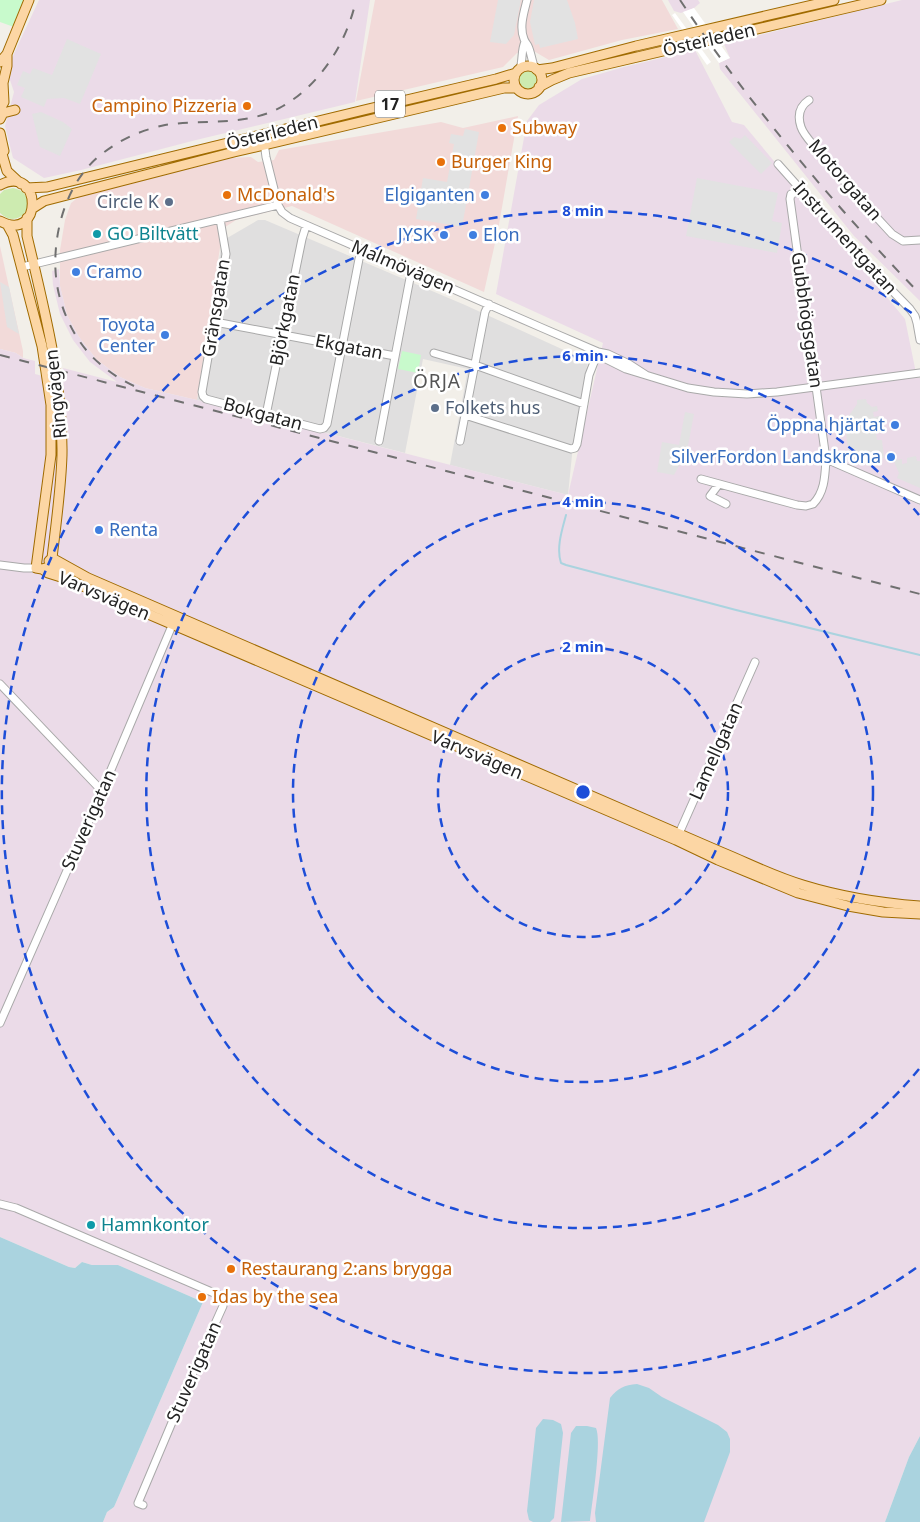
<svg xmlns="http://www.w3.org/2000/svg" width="920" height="1522" viewBox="0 0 920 1522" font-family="'Noto Sans',sans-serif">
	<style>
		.residential { fill: #e0dfdf }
		.commercial { fill: #f2dad9 }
		.industrial { fill: #ebdbe8 }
		.grass { fill: #cdebb0 }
		.park { fill: #c8facc }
		.parking { fill: #e2e2e2 }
		.water { fill: #aad3df }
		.pier { fill: #fff }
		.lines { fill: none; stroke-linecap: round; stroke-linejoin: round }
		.stream { stroke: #aad3df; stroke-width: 2 }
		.minor-casing { stroke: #a9a9a9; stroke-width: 9 }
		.major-casing { stroke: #a06b00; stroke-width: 11 }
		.minor { stroke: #fff; stroke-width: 7 }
		.major { stroke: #fcd6a4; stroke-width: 9 }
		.rail { stroke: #707070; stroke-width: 2; stroke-dasharray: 10 10; stroke-linecap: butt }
		.ring { fill: none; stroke: #1d4ed8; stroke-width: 2.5; stroke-dasharray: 9 6 }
		.food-dot { fill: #e8710a; stroke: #fff; stroke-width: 2 }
		.shop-dot { fill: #3f7fe0; stroke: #fff; stroke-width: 2 }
		.service-dot { fill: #5c6f8a; stroke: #fff; stroke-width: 2 }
		.culture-dot { fill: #0f9aa8; stroke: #fff; stroke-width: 2 }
		.labels { text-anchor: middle; stroke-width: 5; stroke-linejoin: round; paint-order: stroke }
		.shield { fill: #fff; stroke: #646464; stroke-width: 1 }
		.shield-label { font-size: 16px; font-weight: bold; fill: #222 }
		.street-label { font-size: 18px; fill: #222; stroke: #fff }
		.food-label { font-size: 18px; fill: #c56008; stroke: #fff; text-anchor: start }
		.shop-label { font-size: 18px; fill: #366cbe; stroke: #fff; text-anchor: end }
		.service-label { font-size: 18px; fill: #4e5e75; stroke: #fff; text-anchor: end }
		.culture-label { font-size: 18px; fill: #0d838f; stroke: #fff; text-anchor: start }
		.neighbourhood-label { font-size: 19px; letter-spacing: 1px; fill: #555; stroke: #fff }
		.centre { fill: #1d4ed8; stroke: #fff; stroke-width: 2.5 }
		.ring-label { font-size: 15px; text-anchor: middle; font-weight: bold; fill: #1d4ed8; stroke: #fff; stroke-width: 5; stroke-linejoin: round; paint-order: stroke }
	</style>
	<rect width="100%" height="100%" fill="#f2efe9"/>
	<path class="residential" d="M258 220H265L465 305 588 361 574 435 568 495 450 465 468 369 423 359 405 453 197 400 222 241Z"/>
	<path class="commercial" d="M375 0H662L678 29 622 40 549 60 532 50 517 53 503 67 356 101Z
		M518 116 498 230 484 292 292 206 236 220 219 231 221 241 197 400 145 388 120 377 97 360 79 337 67 315 60 286V250L65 220 71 203 80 196 232 158 251 157 258 162 274 160 279 150 441 122 463 128Z
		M0 246 23 351V358L16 353 0 349Z"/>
	<path class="industrial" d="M39 0H370L355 102 196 140 81 170 44 178 13 158 5 126 14 92 8 74 11 60Z
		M668 0H698L700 3 694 8 681 13 674 11Z
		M902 0H920V301L854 236 720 69 719 63 730 58 724 44Z
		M695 50 732 122 744 125 905 319 917 378H920V1436L909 1457 885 1522H103L107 1512 114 1507 203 1302 118 1265H92L82 1262 75 1268 69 1267 0 1237V349L16 353 23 358 35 361V374L65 382 63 368 117 382 90 362 73 340 60 314 53 285 52 271 59 269 60 286 67 315 79 337 97 360 120 377 145 388 197 400 568 495 603 343 496 294 527 121 539 105 582 79 624 67Z"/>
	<path class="grass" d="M519 80a9 9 0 1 1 18 0a9 9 0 1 1-18 0Z
		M13 188C43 194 22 234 0 213V194L4 190Z"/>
	<path class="park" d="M0 0H25L14 27 0 22Z
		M402 351 421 355 418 373 398 369Z"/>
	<path class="parking" d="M498 0H521L514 35 506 44 490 42Z
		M534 0H567L575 23 578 39 540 48 539 44 535 45 530 22Z
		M67 39 101 54 80 104 64 98 47 99 44 107 21 97 25 88 17 85 23 71 30 74 33 68 52 75Z
		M41 112 63 122 72 129 60 156 40 147 32 114Z
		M465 129 479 132 462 227 416 219 423 178 447 182 454 144 449 143 451 134 463 136Z
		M745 135 772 163 761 174 729 142 734 137 741 139Z
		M697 178 778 193 772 221 782 223 777 253 686 236Z
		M0 282 9 287 19 334 7 327Z
		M866 399 867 403 872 407 877 406 878 411 873 412 874 417 879 416 881 432 876 433 877 440H882L884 458H880L874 468 849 456 844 418 848 417 857 404V400Z
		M685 412 694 414 687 451 674 475 657 472 662 442 679 445Z
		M916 456 917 461H920V488L897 478 899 473 895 464 894 460 902 459V464L907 463V458Z"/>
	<path class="water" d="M0 1237 69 1267 75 1268 82 1262 92 1265H118L203 1302 114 1507 107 1512 103 1522H0Z
		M637 1384 649 1388 662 1397 718 1425 727 1432 730 1439V1452L704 1522H596L595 1513 610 1398C618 1388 624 1385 637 1384Z
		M543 1419 553 1420 561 1424 563 1433 554 1518 550 1522H533L529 1520 527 1511 536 1428Z
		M576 1426H587L596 1428C602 1441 592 1503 590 1521L561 1522 571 1433Z
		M920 1436V1522H885L909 1457Z"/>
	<path class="pier" d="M694 8 730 58 719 63 683 12Z
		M675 13 711 62 707 65 672 15Z"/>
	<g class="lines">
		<path class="stream" d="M569 499V501
			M566 515C562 530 556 548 561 563L566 565 736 610 920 655"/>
		<g class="minor-casing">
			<path id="minor" d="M527 0C524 12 519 27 524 39 525 42 527 44 528 46 531 52 532 62 535 69
				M520 69C523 60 521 50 525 42
				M809 100C800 106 797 115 801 127 804 136 813 144 819 152 842 180 867 207 892 234L903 241 920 240
				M263 135 266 157 278 205 282 212 290 218 540 327 598 352 608 354 629 364 646 375
				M778 164 876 274 910 309 915 316 917 323 920 340
				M803 191 791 194 790 199 826 459 920 500
				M220 219 226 254 202 392 203 396 206 399 320 429 324 428 327 424 359 259 362 250
				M22 267 278 205
				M215 322 395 356
				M598 352 606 359 626 369 688 388 714 392 747 394 777 392 920 373
				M434 353 475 365 584 404
				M266 415 302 239 306 226
				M465 415 571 449 575 448 577 444 589 375 598 352
				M379 441 410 278 413 271
				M460 441 485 312 489 304
				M701 479 797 505 806 506 813 504C825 492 825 475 826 459
				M719 484 710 496 726 504
				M0 565 24 568H36
				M0 684 102 791
				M677 838 755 662
				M0 1023 102 791 174 621
				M0 1204 16 1208 221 1296 223 1306 192 1375 138 1503 143 1505"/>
		</g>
		<g class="major-casing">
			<path id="major" d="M0 62 7 54 29 0
				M514 80a14 14 0 1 1 28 0a14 14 0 1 1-28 0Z
				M537 70 552 68 636 46 834 0
				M539 87 552 80 569 73 881 0
				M0 109 4 102 3 83 7 66V54
				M0 119 3 113 15 110
				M0 133 4 151
				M0 147 7 171 21 184
				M0 185C43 163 43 244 0 221
				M26 188 47 187 368 109 496 79 516 73
				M33 208 44 201 234 152 504 88H516
				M27 218V236C44 308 63 380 62 455 61 489 56 524 52 558L49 561
				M7 224 13 235 42 346 51 405V455L36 568 42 569 52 566 64 571
				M52 558 88 578 721 852C748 863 775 877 803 885 842 897 880 903 920 906
				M42 569 48 573 64 578 676 840 718 860 798 893 848 906 883 912 920 914"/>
		</g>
		<use href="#minor" class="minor"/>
		<use href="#major" class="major"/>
		<path class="rail" d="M680 0C750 105 832 203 920 294
			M0 355 920 594
			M134 386C121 380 109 372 99 363 75 343 59 308 56 277 52 236 65 185 98 157 109 148 120 141 133 135 143 131 155 127 165 125 205 119 247 127 283 106 321 84 347 42 356 0"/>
	</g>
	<g class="ring">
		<circle cx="583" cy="792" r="145"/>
		<circle cx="583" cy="792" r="290"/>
		<path d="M919 1069A436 436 0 1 1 919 515"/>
		<path d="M916 1268A581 581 0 1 1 916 316"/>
	</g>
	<g class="food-dot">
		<circle cx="247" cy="106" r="5"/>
		<circle cx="502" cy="128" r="5"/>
		<circle cx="441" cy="162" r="5"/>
		<circle cx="227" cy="195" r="5"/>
		<circle cx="231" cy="1269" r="5"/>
		<circle cx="202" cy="1297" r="5"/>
	</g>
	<g class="shop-dot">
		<circle cx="485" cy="195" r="5"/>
		<circle cx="444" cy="235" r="5"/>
		<circle cx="473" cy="235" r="5"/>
		<circle cx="76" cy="272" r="5"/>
		<circle cx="165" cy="335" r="5"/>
		<circle cx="895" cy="425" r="5"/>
		<circle cx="891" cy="457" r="5"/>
		<circle cx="99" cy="530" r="5"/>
	</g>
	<g class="service-dot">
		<circle cx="169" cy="202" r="5"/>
		<circle cx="435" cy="408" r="5"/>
	</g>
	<g class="culture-dot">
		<circle cx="97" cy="234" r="5"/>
		<circle cx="91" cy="1225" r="5"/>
	</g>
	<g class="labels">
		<rect class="shield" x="375" y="90.5" width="30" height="27" rx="4"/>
		<g class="shield-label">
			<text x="390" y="110">17</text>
		</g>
		<g class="street-label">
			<text transform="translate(709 40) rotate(-13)" y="6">Österleden</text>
			<text transform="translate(272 133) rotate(-14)" y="6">Österleden</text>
			<text transform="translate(845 180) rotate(49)" y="6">Motorgatan</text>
			<text transform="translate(845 238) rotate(48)" y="6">Instrumentgatan</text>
			<text transform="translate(403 267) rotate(23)" y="6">Malmövägen</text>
			<text transform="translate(216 308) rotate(-81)" y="6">Gränsgatan</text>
			<text transform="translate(285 320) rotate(-79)" y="6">Björkgatan</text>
			<text transform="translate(807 320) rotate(82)" y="6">Gubbhögsgatan</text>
			<text transform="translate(349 347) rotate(11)" y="6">Ekgatan</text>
			<text transform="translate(56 394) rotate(-96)" y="6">Ringvägen</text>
			<text transform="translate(263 414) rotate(15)" y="6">Bokgatan</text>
			<text transform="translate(104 596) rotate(23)" y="6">Varvsvägen</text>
			<text transform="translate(716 751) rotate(-66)" y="6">Lamellgatan</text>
			<text transform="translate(477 755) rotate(23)" y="6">Varvsvägen</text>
			<text transform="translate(89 820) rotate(-66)" y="6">Stuverigatan</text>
			<text transform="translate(194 1372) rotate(-66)" y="6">Stuverigatan</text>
		</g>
		<g class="food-label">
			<text x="237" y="112" text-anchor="end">Campino Pizzeria</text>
			<text x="512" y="134">Subway</text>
			<text x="451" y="168">Burger King</text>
			<text x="237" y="201">McDonald's</text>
			<text x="241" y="1275">Restaurang 2:ans brygga</text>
			<text x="212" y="1303">Idas by the sea</text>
		</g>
		<g class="shop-label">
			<text x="475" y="201">Elgiganten</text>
			<text x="434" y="241">JYSK</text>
			<text x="483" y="241" text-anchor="start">Elon</text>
			<text x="86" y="278" text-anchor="start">Cramo</text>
			<text x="155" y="331">Toyota<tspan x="155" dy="21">Center</tspan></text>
			<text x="885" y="431">Öppna hjärtat</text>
			<text x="881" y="463">SilverFordon Landskrona</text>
			<text x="109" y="536" text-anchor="start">Renta</text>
		</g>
		<g class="service-label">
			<text x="159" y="208">Circle K</text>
			<text x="445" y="414" text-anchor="start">Folkets hus</text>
		</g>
		<g class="culture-label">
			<text x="107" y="240">GO Biltvätt</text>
			<text x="101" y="1231">Hamnkontor</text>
		</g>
		<g class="neighbourhood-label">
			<text x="437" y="388">ÖRJA</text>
		</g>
	</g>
	<circle cx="583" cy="792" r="8" class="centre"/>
	<g class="ring-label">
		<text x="583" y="216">8 min</text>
		<text x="583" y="361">6 min</text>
		<text x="583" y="507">4 min</text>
		<text x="583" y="652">2 min</text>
	</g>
</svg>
